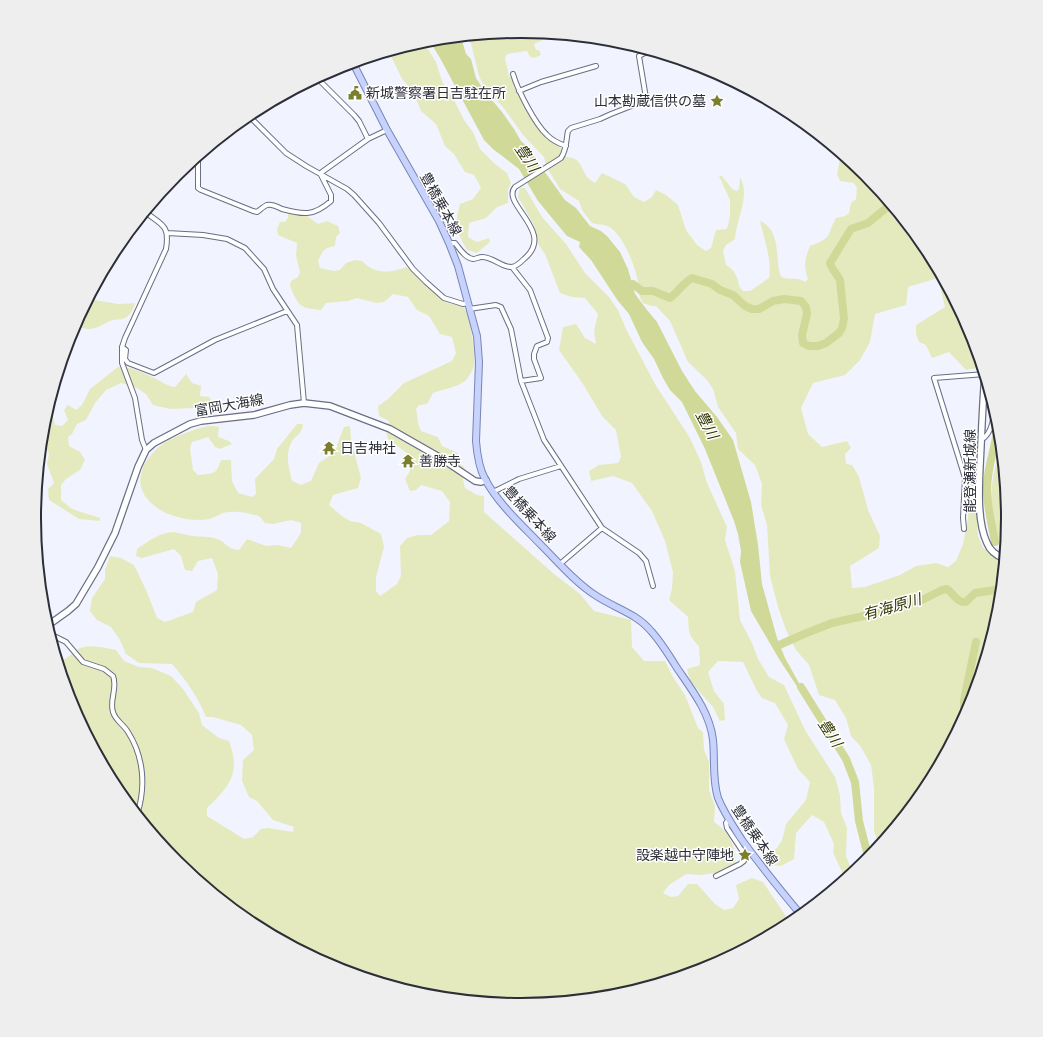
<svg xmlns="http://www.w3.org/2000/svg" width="1043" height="1037" viewBox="0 0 1043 1037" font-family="'Noto Sans','Noto Sans JP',sans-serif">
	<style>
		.green { fill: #e4eabe }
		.water { fill: #d1d998 }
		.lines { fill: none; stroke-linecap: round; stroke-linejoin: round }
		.river { stroke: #d1d998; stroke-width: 8 }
		.minor-casing { stroke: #686e84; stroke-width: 6 }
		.secondary-casing { stroke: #686e84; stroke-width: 8 }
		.primary-casing { stroke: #7886b7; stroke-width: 8 }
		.minor { stroke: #fff; stroke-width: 4 }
		.secondary { stroke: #fff; stroke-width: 5.5 }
		.primary { stroke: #c7d3fd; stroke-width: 6 }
		.labels { text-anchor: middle; stroke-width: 3; stroke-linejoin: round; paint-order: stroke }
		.poi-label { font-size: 14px; fill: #2c2e38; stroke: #fff; text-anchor: start }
		.street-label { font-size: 14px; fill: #2c2e38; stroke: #fff }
		.water-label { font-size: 15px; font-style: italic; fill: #313401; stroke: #fff }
		.rim { fill: none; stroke: #2c2e38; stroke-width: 2 }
	</style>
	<rect width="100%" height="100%" fill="#f1f4fe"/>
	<path class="green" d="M522 31 547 34V38L534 44 536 50H539L541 55 534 58 530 57 527 51 507 54 505 58 509 76 512 78 514 87 531 115 537 128 547 137 559 145 566 157C581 158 580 166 587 177 589 179 592 181 595 183L602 173 625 184 634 197 644 202 652 197 656 190 666 195 678 205 686 230 697 245 706 251 711 248 716 230 726 229 728 226 730 215V200L719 176H722L732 189 737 191 739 189 740 177C751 196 736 219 735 239L726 245 723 251 726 265C734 269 738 277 739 286L743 291H750L769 278C772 259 764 239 760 221 777 228 777 249 778 264 779 268 779 273 781 276 785 280 792 278 797 279 800 279 803 281 805 282L808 279C803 266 805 258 810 246 833 238 826 236 836 218L845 216 849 213 851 203 856 199 857 188 854 183 840 181 837 174 841 153 866 174 927 248 972 332 980 359 977 368 966 370 949 352 932 358 926 345 919 342 916 334V325L945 307 938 278 908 287 906 305 875 314 870 342 860 360 845 375 813 383 801 408 808 434 822 447 847 441 851 448 845 454 846 464 852 465 859 477 868 510 880 536 879 548 850 566 852 588 865 587 900 575 916 566 936 563 948 567 956 561 963 544 968 518 969 486 964 460 972 451 975 457 974 485 978 536 983 548 1001 561 1005 562 1000 614 972 705 927 790 880 847 874 831V788L871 765 861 747 851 736 846 718 835 700 819 695 809 665 796 650 786 630 778 607 770 576 767 525 761 505 762 484 755 465 738 449 736 433 718 407 713 389 707 380 688 362 670 321 656 306H651L643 303C637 292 640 294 638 282 636 268 622 231 607 226 603 224 597 225 592 223L582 210 579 201 560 189 546 166 544 157 523 135 503 107 486 90 479 76 471 44 468 36Z
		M423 41 436 62 442 81 455 102 464 120 473 132 480 149 495 164 507 173 511 183 508 190V203L497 207 486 218 469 223 468 237 477 242 489 238 490 242 477 253 467 250C457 232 454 225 460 204L473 199 481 188 474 175 465 172 454 154 445 146 436 124 421 111 413 91 402 79 389 52Z
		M520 188H525L542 217 566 244 585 273 609 297 618 310 626 329 655 384 690 438 701 462 707 483 727 527 725 540 735 571 740 620 752 643 758 659 769 677 784 685 805 730 835 777 840 795 841 813 847 828 846 856 853 874 846 880 833 853 834 844 824 822 812 815 796 833 794 859 781 866 769 865 767 853 777 848 782 840 786 824 806 800 810 782 798 769 784 739 788 725 775 703 762 698 757 691 743 662 718 661 708 672 714 691 724 704 725 720 720 721 713 707 690 681 687 669 700 665 699 646C688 635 689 632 688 617L669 600 672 589 673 572 665 541 652 511 632 483 613 476 591 481 589 471 599 465 618 463 621 457 616 430 602 416 583 384 559 350 563 327 576 324 585 338 596 344 594 331 598 314 585 298 572 297 560 293 545 254 538 244 534 225 518 197Z
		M292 210 307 216 318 224 327 221 338 226 340 233 336 237 335 246C324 248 323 250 318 261L320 268 334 271 340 270 346 263 355 260 362 261C375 275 391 273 407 267 422 277 431 294 446 302 451 305 460 304 464 308 470 315 476 356 474 365 473 370 468 378 465 381 456 388 443 389 433 393L427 404 419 405 416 409C418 417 417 424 421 431L438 437 442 446 456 452 459 455 460 464 464 467 466 471 463 479 465 488 477 495 484 496V512L554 574 580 594 594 611 631 620 632 647 644 661H665L673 677 685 695 698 728 703 732 704 750 709 762V790L715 806 714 822C729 832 737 847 735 865L715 873 700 875 686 874 669 885 663 893 671 897 678 896 688 884H697L715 904 724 910 733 908 739 899 736 885 752 878 763 882 785 915 795 922 792 924 708 969 616 997 521 1006 426 997 335 969 250 924 177 863 116 789 71 705 58 660C67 661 72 652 80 648 91 644 105 648 116 650L124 661 139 667 152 668 171 676 183 689 199 713 202 725 219 738 229 741C241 773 230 786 207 808V816L244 839 253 837 261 829 268 828 293 832 294 827 273 820 257 801 249 797 242 781 243 760 254 750 252 735 241 725 213 717H206C198 697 186 680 172 664L139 663 126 654 120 640 111 627 97 620 90 611 92 598 105 579V570L110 556 121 558 134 565 147 592 157 618 165 622 193 612 196 602 217 590 218 574 212 558 198 561 192 571 185 570 181 556 174 549 142 558 136 556 137 549C147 542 160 532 174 532 180 533 186 535 192 536 201 537 209 536 217 539 227 543 227 549 239 550L247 539 266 546 278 545 291 548 301 533V523L291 520 273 524 265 523 259 516C247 513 235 510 223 513 218 515 213 518 209 519 195 522 176 518 164 512 129 494 136 463 164 443 172 438 201 426 210 426 213 426 216 426 219 427L218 437 229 441 232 444 220 449 215 447 208 437 192 442 190 448 193 470 198 475C213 473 216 476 221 460H231L232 481 238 493 252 497 256 494 255 479 274 459 277 449 297 424H303C302 435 295 435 291 443 285 455 289 468 292 481L301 485 311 481 319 463 334 453 344 427 350 426 351 440 361 478 358 488 333 495 329 505 342 516 350 521 361 523 381 534 384 547 376 577V591L380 596 397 584 401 576 400 546 407 538 418 535H431L449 521 450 502 442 491 421 485 416 490 410 491 405 479 410 471 408 454 388 439 386 431 389 421 379 416 378 406 388 399 404 383 452 361 456 353 452 337 440 334 429 316 417 310 408 297 393 294 384 302 377 303 357 298 348 301 326 303 321 310C305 308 300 309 293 293 291 288 289 286 291 281L298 277 300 272 296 256 297 243 278 235 277 229 280 222H285L288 218V211Z
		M89 299 118 304 135 303C133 309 131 315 125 318 122 320 117 319 113 320 97 326 93 334 75 325Z
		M118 367C130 367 141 371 152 377 159 380 167 386 175 387L186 374 192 383 201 386 200 396 209 397 212 401 194 408 170 409 153 405 146 394 135 387 121 383 106 390 95 403 86 420 77 424 72 434 68 437 69 446 80 452 85 460 80 470 66 479 61 485V500L72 509 100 518V521L79 519 49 500 48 489 54 483 47 464 49 454 42 437 43 423 52 395V414L55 425 62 426 68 420 64 410 68 405 76 410 82 405 90 389Z
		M1001 440 1009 519 1005 555 1000 551 990 501 993 478Z"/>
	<path class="water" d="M461 37 466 54 471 59 476 78 485 92 502 112 514 129 521 141 531 150 538 164 547 175 565 200 576 208 590 226 601 231 607 236 620 252 628 269 635 294 647 310 657 322 682 371 695 391 717 417 733 440 751 502 758 545 762 584 777 638 785 658 823 726 779 659 751 611 740 562 741 551 738 534 734 521 705 449 682 402 670 390 663 378 654 359 642 342 629 314 618 301 591 260 579 247 580 242 567 236 538 201 519 169 501 155 494 150 484 140 440 58 429 40Z"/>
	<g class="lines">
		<path class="river" d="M624 287 633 284 642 291H653L670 298C678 292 683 283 692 278L712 284 720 290 733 295 745 306 752 309H759L773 301 784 299 801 301 806 307 807 314 802 335 803 343 809 346H818L826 343 839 333 842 328 844 319 840 280C837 274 832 270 830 263L851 229 868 223 891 204
			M995 542C992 526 988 510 987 493 986 469 996 446 999 422
			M777 646 804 634 832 623 877 613 910 602 922 600 942 590 947 589C954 594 957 603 966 602L975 593 1002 589
			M801 687 846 759 855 782 859 821 869 860
			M966 716 964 708V700L976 642"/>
		<g class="minor-casing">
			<path id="minor" d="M513 74C518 91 535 124 547 135 552 140 560 144 566 146
				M317 78 354 115 359 121 368 139 387 130
				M519 91 541 82 596 66
				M248 115 286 153 306 166 347 189 354 195 379 223 413 269 426 282 444 298 463 304 468 303
				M198 157V188L201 190 253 211 257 212C260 210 264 206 267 205 272 204 278 207 282 209 304 215 314 216 331 201V195L321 175 322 172 368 139
				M145 212C162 225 170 225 166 249L125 338 122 347V363L135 398 142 440 146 450
				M167 233 203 235 227 239 245 248 264 269 273 289 297 325 304 403
				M449 243H455C460 249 465 258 473 259 476 259 479 257 482 257 493 257 501 267 511 267 516 267 521 262 524 259 557 232 500 204 515 187L561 158C567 149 566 140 568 131L571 128 600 119 611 114 644 101 646 98 639 56 650 50
				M512 267 530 290 548 338 547 342 537 346 534 354V359L541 378 521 381
				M469 309 496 305 501 307 511 329 521 381 544 440 602 528 639 553 646 561 653 586
				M122 347 126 350 125 359 128 363 154 373 215 340 287 311
				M981 440C992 434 995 416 994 404
				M493 492 519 479 561 466
				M964 529 963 518 965 478 934 378 985 374
				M560 564 602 528
				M50 634 66 642 83 662 104 669 113 676C118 688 109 700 113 712 115 720 124 725 128 732 144 757 146 787 137 815
				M716 876 740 864 744 861 743 852 727 828 726 823 729 819"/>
		</g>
		<g class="secondary-casing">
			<path id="secondary" d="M985 374C983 398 982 422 981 445 980 472 975 518 987 543 990 551 997 556 1005 559
				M47 626 68 611 76 604 98 567 115 533 138 467 146 450 154 443 190 424 201 421 254 415 290 405 304 403 330 406 390 429 439 457 475 481 481 482 486 480"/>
		</g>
		<g class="primary-casing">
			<path id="primary" d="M353 63 387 130 439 221 449 243 458 266 477 336 479 362 476 441C477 454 479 468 485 479 499 505 522 525 542 546 559 563 575 582 595 595 614 608 636 613 651 631 661 642 669 655 677 668 692 690 710 713 713 740 715 759 712 779 718 798 724 813 733 826 742 840 761 866 781 891 802 916"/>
		</g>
		<use href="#minor" class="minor"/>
		<use href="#secondary" class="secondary"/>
		<use href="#primary" class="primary"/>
	</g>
	<defs>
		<g id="civic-bare" transform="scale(1.08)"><path d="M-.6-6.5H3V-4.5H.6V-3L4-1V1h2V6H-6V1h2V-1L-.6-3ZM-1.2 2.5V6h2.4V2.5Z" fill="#797f2a" stroke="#fff" stroke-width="2.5" paint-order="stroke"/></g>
		<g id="sight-bare" transform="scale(1.08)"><path d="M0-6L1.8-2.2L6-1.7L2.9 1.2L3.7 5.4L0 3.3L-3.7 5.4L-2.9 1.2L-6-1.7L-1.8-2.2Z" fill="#797f2a" stroke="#fff" stroke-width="2.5" paint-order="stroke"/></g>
		<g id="temple-bare" transform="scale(1.08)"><path d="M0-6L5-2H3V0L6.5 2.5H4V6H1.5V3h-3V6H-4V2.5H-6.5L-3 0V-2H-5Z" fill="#797f2a" stroke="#fff" stroke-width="2.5" paint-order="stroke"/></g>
	</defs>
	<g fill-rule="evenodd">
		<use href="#civic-bare" x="355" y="93"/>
		<use href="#sight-bare" x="717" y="101"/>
		<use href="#temple-bare" x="329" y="448"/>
		<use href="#temple-bare" x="408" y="461"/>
		<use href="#sight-bare" x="745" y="855"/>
	</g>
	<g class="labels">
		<g class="poi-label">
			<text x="366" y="98">新城警察署日吉駐在所</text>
			<text x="706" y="106" text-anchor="end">山本勘蔵信供の墓</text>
			<text x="340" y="453">日吉神社</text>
			<text x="419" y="466">善勝寺</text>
			<text x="734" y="860" text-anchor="end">設楽越中守陣地</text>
		</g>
		<g class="street-label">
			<text transform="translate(441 204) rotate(61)" y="5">豊橋乗本線</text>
			<text transform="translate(229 405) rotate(-10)" y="5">富岡大海線</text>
			<text transform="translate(970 471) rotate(-90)" y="5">能登瀬新城線</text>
			<text transform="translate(530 514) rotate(48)" y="5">豊橋乗本線</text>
			<text transform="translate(755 835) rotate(56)" y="5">豊橋乗本線</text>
		</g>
		<g class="water-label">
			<text transform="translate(527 158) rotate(56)" y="5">豊川</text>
			<text transform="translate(707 425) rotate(62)" y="5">豊川</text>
			<text transform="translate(892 607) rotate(-16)" y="5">有海原川</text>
			<text transform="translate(830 733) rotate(57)" y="5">豊川</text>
		</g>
	</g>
	<path d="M0 0H1043V1037H0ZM41 518a480 480 0 1 1 960 0a480 480 0 1 1-960 0Z" fill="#eeeeef" fill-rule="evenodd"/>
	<path class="rim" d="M41 518a480 480 0 1 1 960 0a480 480 0 1 1-960 0Z"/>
</svg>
